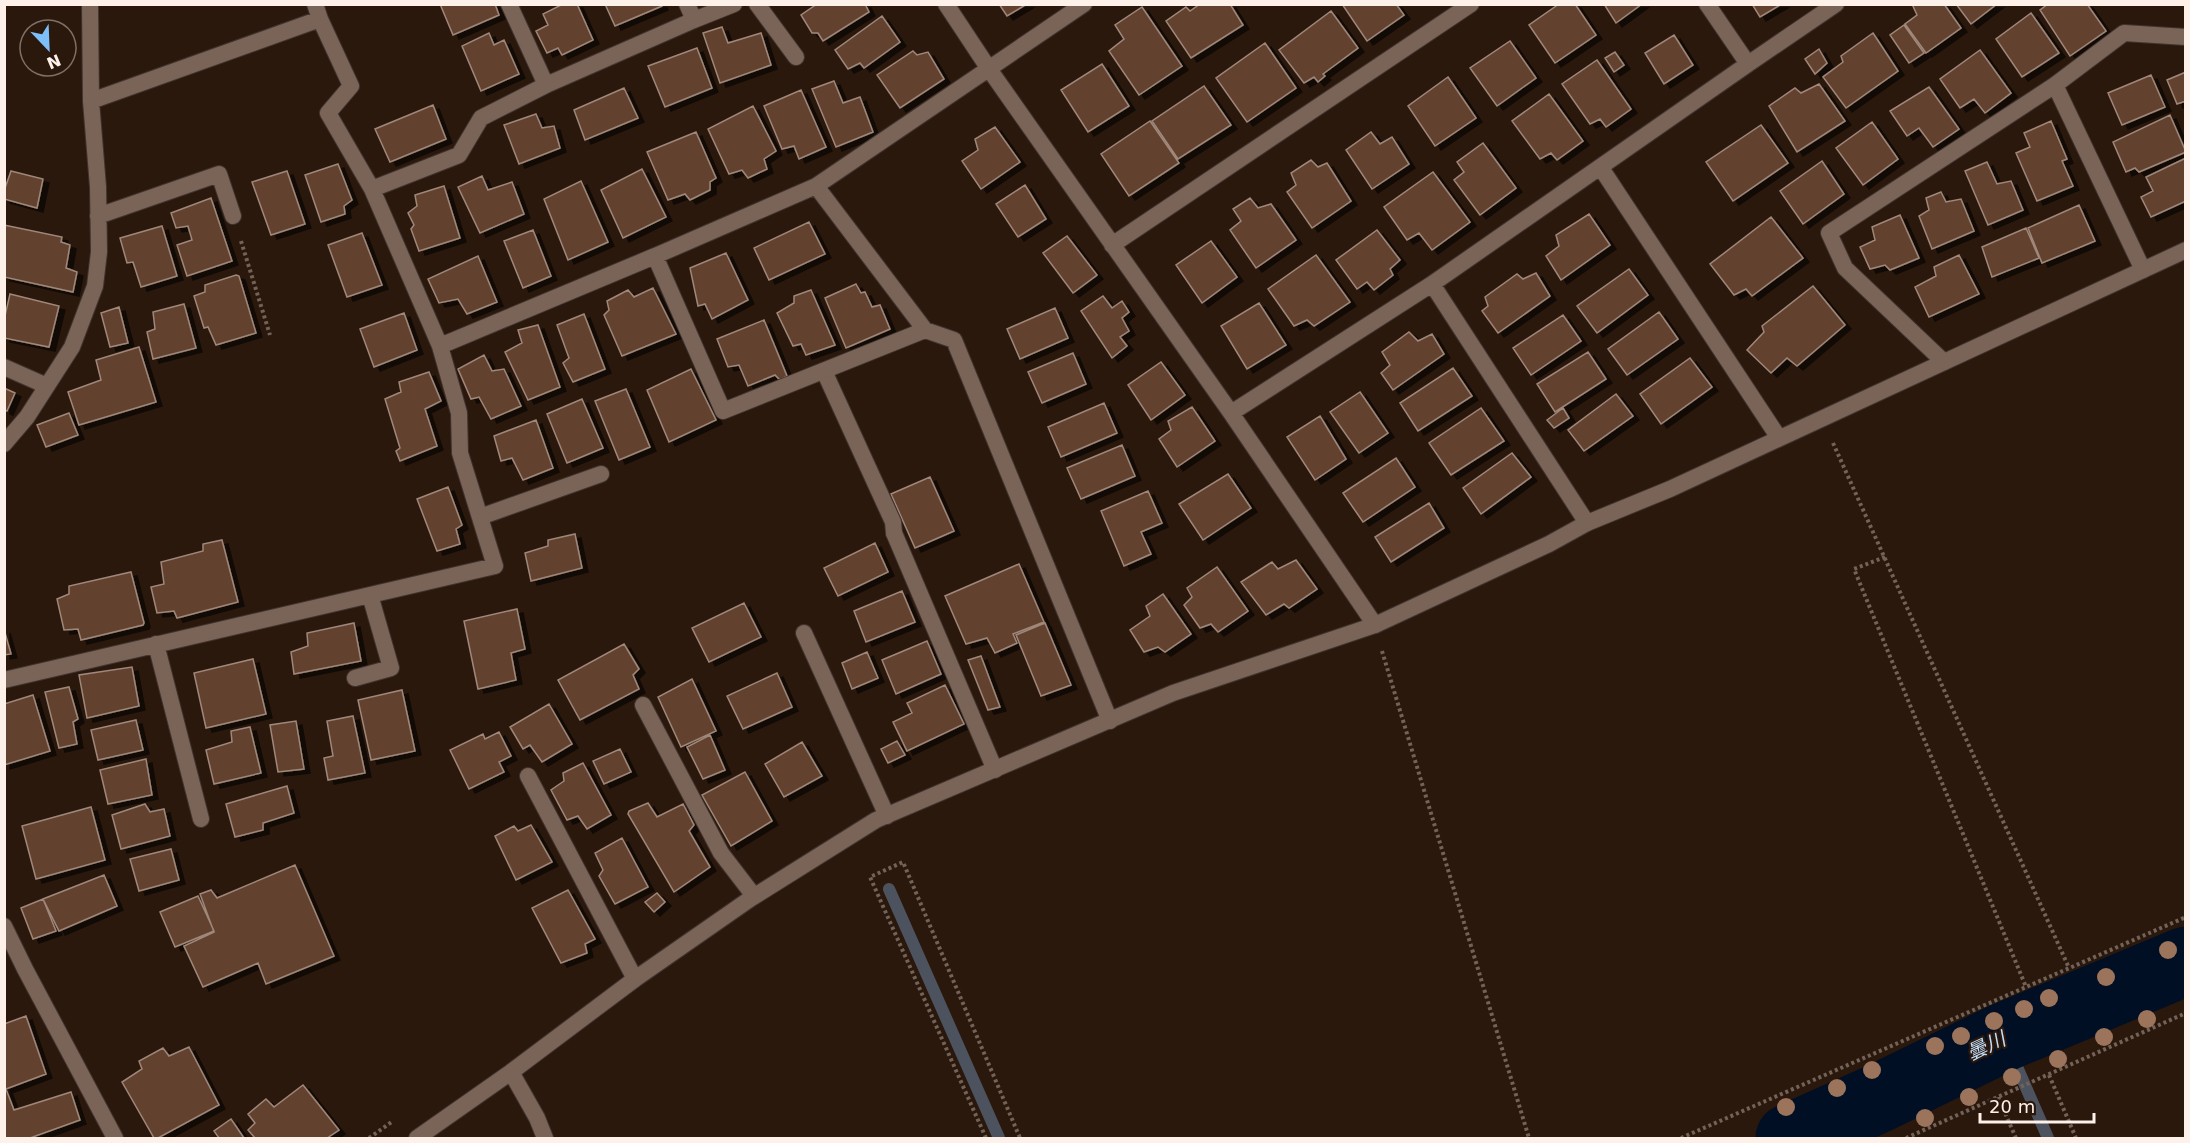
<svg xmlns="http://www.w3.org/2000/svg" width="2190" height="1143" viewBox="0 0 2190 1143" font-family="'DejaVu Sans','Noto Sans JP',sans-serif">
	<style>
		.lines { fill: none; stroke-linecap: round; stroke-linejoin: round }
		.stream { stroke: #4c535f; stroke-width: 12 }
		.river { stroke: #000f24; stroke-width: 69 }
		.building { fill: #62422f; stroke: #9f877a; stroke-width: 1.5; filter: url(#shadow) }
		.service-casing { stroke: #41332f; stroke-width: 18 }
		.minor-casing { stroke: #41332f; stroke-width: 18 }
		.tertiary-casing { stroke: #41332f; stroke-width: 18 }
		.path { stroke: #736258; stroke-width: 4; stroke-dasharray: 3 3; stroke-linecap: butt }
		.service { stroke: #7a6457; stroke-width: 16 }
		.minor { stroke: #7a6457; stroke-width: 16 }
		.tertiary { stroke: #7a6457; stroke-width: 16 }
		.tree { fill: #9c735b }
		.labels { text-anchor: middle; stroke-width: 4.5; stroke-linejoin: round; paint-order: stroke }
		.water-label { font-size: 20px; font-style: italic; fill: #c1defa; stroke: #2a180d }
	</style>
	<defs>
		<filter id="shadow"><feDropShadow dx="6" dy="4" stdDeviation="0" flood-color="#0009"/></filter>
	</defs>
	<rect width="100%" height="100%" fill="#2a180d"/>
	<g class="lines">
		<path class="stream" d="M889 889 999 1138
			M2004 1037 2048 1138"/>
		<path class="river" d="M1790 1138 1877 1099 2004 1037 2186 961"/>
	</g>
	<path class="building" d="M440 4H495L499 15 453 35Z
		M563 4H577L593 40 562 55 558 48 547 53 536 31 548 25 543 14Z
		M605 4H661L662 6 615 26Z
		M817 4H865L869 12 823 41 818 33H812L801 15Z
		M999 4H1027L1007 16Z
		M1200 4H1230L1243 25 1191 58 1166 21 1186 7 1190 11Z
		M1342 4H1396L1404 15 1367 41Z
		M1559 4H1575L1596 35 1555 63 1529 25Z
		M1604 4H1642L1616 23Z
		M1752 4H1782L1760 17Z
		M1912 4H1944L1961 28 1926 53 1905 24 1917 15Z
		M1956 4H1997L1971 24Z
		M2048 4H2087L2106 31 2070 56 2040 10Z
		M1142 7 1182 66 1139 95 1109 51 1124 39 1115 25Z
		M1331 11 1358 48 1323 74 1325 76 1318 82 1314 77 1304 83 1279 50Z
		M2031 13 2059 53 2022 77 1996 39Z
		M882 16 900 42 864 68 860 63 848 69 835 50Z
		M1904 25 1924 53 1909 63 1890 35Z
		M722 27 728 43 761 33 771 65 720 83 703 33Z
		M489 33 494 45 504 40 519 74 481 91 462 46Z
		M1873 33 1898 71 1846 108 1823 77 1843 62 1841 56Z
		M1674 35 1693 65 1664 84 1645 53Z
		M1510 41 1536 78 1497 106 1470 68Z
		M1265 43 1296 88 1247 122 1216 78Z
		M697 48 712 88 665 107 648 66Z
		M1819 49 1827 63 1815 74 1805 59Z
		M1980 50 2011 93 1985 113 1974 99 1960 108 1940 79Z
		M913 51 917 55 928 52 944 79 900 108 877 75Z
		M1615 52 1624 65 1614 72 1605 58Z
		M1597 60 1631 109 1606 127 1600 119 1590 124 1562 84Z
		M1102 64 1129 106 1088 132 1061 90Z
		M2186 72V101L2177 104 2167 80Z
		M2151 75 2165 107 2122 125 2108 93Z
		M1448 77 1476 118 1435 146 1408 106Z
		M834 81 843 103 860 97 873 132 836 147 812 89Z
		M1819 84 1845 121 1797 152 1769 106 1795 88 1801 93Z
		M1204 86 1231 125 1178 159 1152 121Z
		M1929 87 1959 129 1933 147 1919 128 1907 136 1890 111Z
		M624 88 638 118 585 140 574 110Z
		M801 90 826 147 799 159 794 146 782 149 764 106Z
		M1549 94 1583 141 1557 160 1551 153 1540 159 1512 121Z
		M433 105 446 139 390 162 375 129Z
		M753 106 776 151 764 159 767 169 748 178 742 170 729 174 708 129Z
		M536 114 542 128 554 126 560 148 519 164 504 125Z
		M2170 115 2186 152 2139 172 2135 168 2126 172 2113 142Z
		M1150 121 1179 163 1129 196 1101 154Z
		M2051 121 2067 159 2062 161 2073 186 2037 201 2016 153 2030 147 2024 133Z
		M1872 122 1898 159 1863 185 1836 148Z
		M1761 125 1788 163 1733 201 1706 162Z
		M995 127 1020 162 981 189 962 161 978 150 975 139Z
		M696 132 716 178 710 182V190L690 200 685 194 668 200 647 152Z
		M1371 132 1380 144 1392 137 1409 164 1372 189 1346 150Z
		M1483 143 1516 188 1480 215 1454 180 1464 172 1457 162Z
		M2186 158V201L2151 217 2141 197 2153 191 2146 177Z
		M1311 160 1318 167 1327 163 1351 201 1312 228 1287 192 1296 185 1291 173Z
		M1822 161 1844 194 1803 224 1780 191Z
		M1987 162 1997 184 2011 181 2023 210 1988 225 1965 171Z
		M338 164 352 200 344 206 345 214 321 222 305 175Z
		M642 169 666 217 623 238 601 190Z
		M11 171 43 179 37 208 4 199V191Z
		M287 171 305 224 271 235 252 182Z
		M1433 172 1470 222 1432 250 1419 233 1407 240 1384 207Z
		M482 176 488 190 512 182 524 214 480 233 458 187Z
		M581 181 608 242 568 260 544 199Z
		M1025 185 1046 219 1018 237 996 204Z
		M444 186 460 238 419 251 411 229 414 225 408 213 417 206 415 195Z
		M1941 192 1946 202 1961 199 1974 231 1932 249 1919 216 1929 210 1926 198Z
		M211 198 232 261 187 276 177 245 192 240 188 226 176 228 171 213Z
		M1250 198 1258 208 1271 204 1296 240 1256 268 1230 230 1241 221 1233 209Z
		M2079 205 2095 241 2042 263 2028 228Z
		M1589 214 1610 245 1561 280 1546 256 1559 246 1556 235Z
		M1900 215 1919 258 1890 270 1885 265 1870 269 1860 247 1875 240 1872 227Z
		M1771 217 1803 258 1752 296 1746 289 1734 295 1710 264Z
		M809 222 825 254 769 280 754 248Z
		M4 225 62 237 61 242 70 245 66 268 77 272 73 292 4 277Z
		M162 226 177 276 141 287 133 262 127 263 120 238Z
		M2026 228 2039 258 1992 277 1982 247Z
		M533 230 551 276 523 288 504 241Z
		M1377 230 1400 260 1390 269 1393 275 1374 290 1367 282 1357 289 1336 260Z
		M362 233 382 285 347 297 328 245Z
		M1067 236 1097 275 1073 293 1043 253Z
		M1211 241 1237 277 1202 303 1176 265Z
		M726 253 748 300 712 319 705 304 698 306 690 268Z
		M1316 255 1350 302 1314 326 1307 320 1294 326 1268 289Z
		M1959 255 1979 294 1929 317 1915 287 1936 276 1934 267Z
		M478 256 497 302 467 314 458 299 439 303 428 279Z
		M1629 269 1648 295 1597 333 1577 306Z
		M1536 273 1550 296 1498 333 1482 311 1488 306 1485 297 1517 274 1523 279Z
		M236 275 239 276 256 333 216 345 208 327 204 328 194 296 205 292V285Z
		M856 284 861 293 865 292 872 307 880 305 890 329 846 348 825 298Z
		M1813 286 1845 325 1797 366 1787 358 1771 373 1747 350 1764 332 1762 326Z
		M653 288 676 334 622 356 604 315 609 310 607 301 628 290 634 297Z
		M811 290 835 345 806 355 801 344 793 346 777 313 794 303V296Z
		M10 294 59 306 49 347 4 338V320Z
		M1103 296 1112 308 1122 301 1129 312 1122 318 1129 331 1120 337 1127 346 1112 358 1081 311Z
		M1259 303 1286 345 1247 369 1221 326Z
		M184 304 196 348 153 359 147 332 155 329 153 312Z
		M119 307 128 343 110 347 101 313Z
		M1055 308 1068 338 1020 359 1007 329Z
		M1659 312 1678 339 1627 375 1608 349Z
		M404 313 417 350 374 367 360 329Z
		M584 314 605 369 573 382 563 363 569 358 557 325Z
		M1563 315 1581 341 1531 375 1513 348Z
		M764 320 787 376 780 380 775 375 748 386 739 365 728 367 717 339Z
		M538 325 560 387 528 400 505 352 522 343 518 330Z
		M1409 332 1418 341 1432 334 1444 354 1393 390 1381 373 1390 365 1382 352Z
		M139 347 156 402 79 425 68 392 101 380 96 360Z
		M1588 352 1606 379 1555 412 1537 384Z
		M1073 353 1086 384 1042 403 1028 372Z
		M484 355 492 371 504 369 521 406 491 419 479 397 471 399 458 369Z
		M1690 358 1712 387 1661 424 1640 394Z
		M1161 362 1185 395 1151 420 1128 385Z
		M1453 368 1472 396 1418 431 1400 403Z
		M691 369 716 420 669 442 647 390Z
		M429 372 441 401 425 409 437 446 400 461 396 451 400 448 385 399 401 392 399 382Z
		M4 388 15 393 7 411 4 410Z
		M626 389 650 447 619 460 595 401Z
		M1360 392 1388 433 1359 453 1330 412Z
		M1616 394 1633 416 1584 451 1568 430Z
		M582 399 603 448 567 463 547 414Z
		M1104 403 1117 433 1061 457 1048 427Z
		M1192 407 1215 441 1177 467 1159 439 1171 430 1168 421Z
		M1481 408 1504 441 1451 475 1429 443Z
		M1563 408 1569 418 1554 428 1547 420Z
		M69 413 78 435 46 447 37 425Z
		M1320 416 1346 459 1315 480 1287 437Z
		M536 420 553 468 523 480 512 458 501 461 494 436Z
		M1122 445 1135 476 1081 499 1067 468Z
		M1512 453 1531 477 1481 514 1463 488Z
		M1396 458 1415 487 1363 522 1343 493Z
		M1228 474 1251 508 1203 540 1179 504Z
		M930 477 954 531 915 548 891 494Z
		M448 487 462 525 456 529 460 544 437 551 417 499Z
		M1148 491 1162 523 1141 532 1151 554 1124 566 1101 511Z
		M1429 503 1444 528 1391 562 1375 537Z
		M575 534 582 568 531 581 525 553 548 546V540Z
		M222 540 238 602 177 618 174 611 157 613 151 587 164 584 161 562 203 551V544Z
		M875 543 888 572 838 596 824 568Z
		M1296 560 1317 589 1289 608 1284 604 1266 615 1241 582 1272 562 1278 569Z
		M1019 564 1044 622 1013 634 1017 643 995 653 987 638 966 644 945 596Z
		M1217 567 1248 611 1218 632 1211 624 1200 628 1184 605 1192 597 1187 588Z
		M131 572 144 623 143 625 81 640 78 629 64 630 57 599 69 594V586Z
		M902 591 915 622 866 642 854 611Z
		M1163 594 1191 634 1165 652 1158 647 1144 652 1130 630 1150 616 1146 606Z
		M744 603 761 637 709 662 692 628Z
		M517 609 525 649 511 653 516 680 478 689 464 621Z
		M354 623 361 661 294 674 291 652 308 646 307 633Z
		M1045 623 1071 685 1041 696 1016 635Z
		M4 629 11 654 4 655Z
		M927 641 941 674 896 694 882 660Z
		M624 644 639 669 633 675 639 689 580 720 558 680Z
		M867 652 878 678 852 689 842 663Z
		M981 656 1000 707 988 710 968 660Z
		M253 659 266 714 206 728 194 673Z
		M132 667 139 706 87 718 79 675Z
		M777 673 792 707 743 729 727 696Z
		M692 679 716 731 681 747 658 697Z
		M945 685 964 724 907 751 893 722 912 713 907 703Z
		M69 687 78 719 73 722 77 744 59 748 45 692Z
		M402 690 415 751 371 760 358 700Z
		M33 695 50 751 4 765V704Z
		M549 704 572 744 542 762 530 745 523 749 510 727Z
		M353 716 365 773 328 780 324 758 333 756 327 721Z
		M136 720 143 750 98 760 91 730Z
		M296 721 304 769 278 772 270 725Z
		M250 727 261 773 214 784 206 750 232 742 231 731Z
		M499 732 511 756 499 762 504 772 469 789 450 750 483 734 485 739Z
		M710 735 725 770 703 779 687 747Z
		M897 741 905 755 888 763 881 749Z
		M802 742 822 776 784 797 765 764Z
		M620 749 631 772 604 784 593 761Z
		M146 759 152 795 108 804 100 770Z
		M583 763 611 815 587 829 578 816 567 820 551 790 564 781 563 773Z
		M745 772 772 821 731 846 702 795Z
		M287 786 294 813 263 823V830L235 837 226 804Z
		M648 803 657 817 683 804 694 825 689 831 710 867 674 892 628 814 629 811Z
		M145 804 150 812 164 809 170 836 121 849 112 815Z
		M91 807 105 860 36 879 22 826Z
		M531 825 552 862 516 880 495 836 514 826 518 831Z
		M622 838 648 887 615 904 599 876 603 870 595 853Z
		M171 849 179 880 139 891 130 859Z
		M295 865 334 956 266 984 258 963 203 987 184 946 214 932 200 894 211 890 217 898Z
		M104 875 117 906 59 931 43 899Z
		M568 890 595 939 585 944 587 953 561 963 532 908Z
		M657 893 665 902 654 912 645 902Z
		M198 896 214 931 175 947 160 912Z
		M43 899 56 931 33 939 21 908Z
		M26 1016 46 1074 6 1089 14 1110 71 1092 80 1120 30 1138H4V1024Z
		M189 1047 219 1105 158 1138H154L122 1082 142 1069 139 1061 163 1048 169 1056Z
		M303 1085 339 1130 327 1138H255L248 1130 255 1123 248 1114 266 1099 274 1107Z
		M231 1119 244 1138H219L214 1131Z"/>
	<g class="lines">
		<g class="service-casing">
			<path id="service" d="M824 371 893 522 894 533"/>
		</g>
		<g class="minor-casing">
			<path id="minor" d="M315 4 320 19
				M509 4 546 85 694 20
				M687 4 694 20 734 4
				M757 4 796 57
				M946 4 989 69 1231 413 1375 625
				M1748 64 1836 4
				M546 85 481 118 459 155 372 189 440 346 655 256 723 411 925 330 816 186 1084 4
				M2055 85 2143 270
				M91 101 320 19 351 86 328 113 372 189
				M1601 168 1779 438
				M98 216 219 174 233 216
				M1112 245 1471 4
				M655 256 816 186
				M1432 284 1587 523
				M925 330 954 340 1110 721
				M1944 362 1845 268 1829 233 2055 85 2124 33 2186 37
				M4 367 47 386
				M1231 413 1432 284 1748 64 1707 4
				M4 444 27 417 72 347 95 286 99 252 98 187 91 101 90 4
				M480 517 601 474
				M894 533 995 770
				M804 633 887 816
				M156 644 201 819
				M355 678 391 668 370 595
				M4 680 495 566 460 453 459 413 440 346
				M643 705 721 853 754 896
				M528 776 635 979
				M4 926 25 969 115 1138"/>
		</g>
		<g class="tertiary-casing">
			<path id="tertiary" d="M511 1072 537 1118 545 1138
				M417 1138 511 1072 635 979 750 899 876 820 1173 693 1375 625 1549 544 1587 523 1670 489 2186 250"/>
		</g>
		<path class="path" d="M241 241 270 335
			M1833 443 2069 968
			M1885 557 1854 569 2026 987
			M1382 651 1529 1138
			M2049 1075 2076 1138
			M1998 1097 2016 1138
			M369 1138 393 1121
			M986 1138 870 877 903 862 1020 1138
			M1681 1138 2186 917
			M1906 1138 2186 1013"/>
		<use href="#service" class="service"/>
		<use href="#minor" class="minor"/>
		<use href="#tertiary" class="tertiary"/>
	</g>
	<g class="tree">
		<circle cx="2168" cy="950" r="9"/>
		<circle cx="2106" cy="977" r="9"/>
		<circle cx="2049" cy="998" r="9"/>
		<circle cx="2024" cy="1009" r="9"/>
		<circle cx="2147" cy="1019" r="9"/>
		<circle cx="1994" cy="1021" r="9"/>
		<circle cx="1961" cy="1036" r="9"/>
		<circle cx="2104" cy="1037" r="9"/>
		<circle cx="1935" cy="1046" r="9"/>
		<circle cx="2058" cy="1059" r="9"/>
		<circle cx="1872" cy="1070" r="9"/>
		<circle cx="2012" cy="1077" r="9"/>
		<circle cx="1837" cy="1088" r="9"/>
		<circle cx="1969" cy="1097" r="9"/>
		<circle cx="1786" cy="1107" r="9"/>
		<circle cx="1925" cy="1118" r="9"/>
	</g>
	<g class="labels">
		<g class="water-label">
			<text transform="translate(1986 1046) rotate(-25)" y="7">曇川</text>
		</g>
	</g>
	<rect width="2190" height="1143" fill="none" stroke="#fef1e9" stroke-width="12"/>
	<g transform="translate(48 48) rotate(157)"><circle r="28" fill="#2a180d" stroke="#7f6f65" stroke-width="1.5"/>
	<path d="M0-4.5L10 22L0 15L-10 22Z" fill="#7ebef9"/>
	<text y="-9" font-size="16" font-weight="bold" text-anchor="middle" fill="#fef1e9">N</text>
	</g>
	<path d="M1980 1113v9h114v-9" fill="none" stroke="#fef1e9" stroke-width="3"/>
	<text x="1989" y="1113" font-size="18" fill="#fef1e9" stroke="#2a180d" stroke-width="4.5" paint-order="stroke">20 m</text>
</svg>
